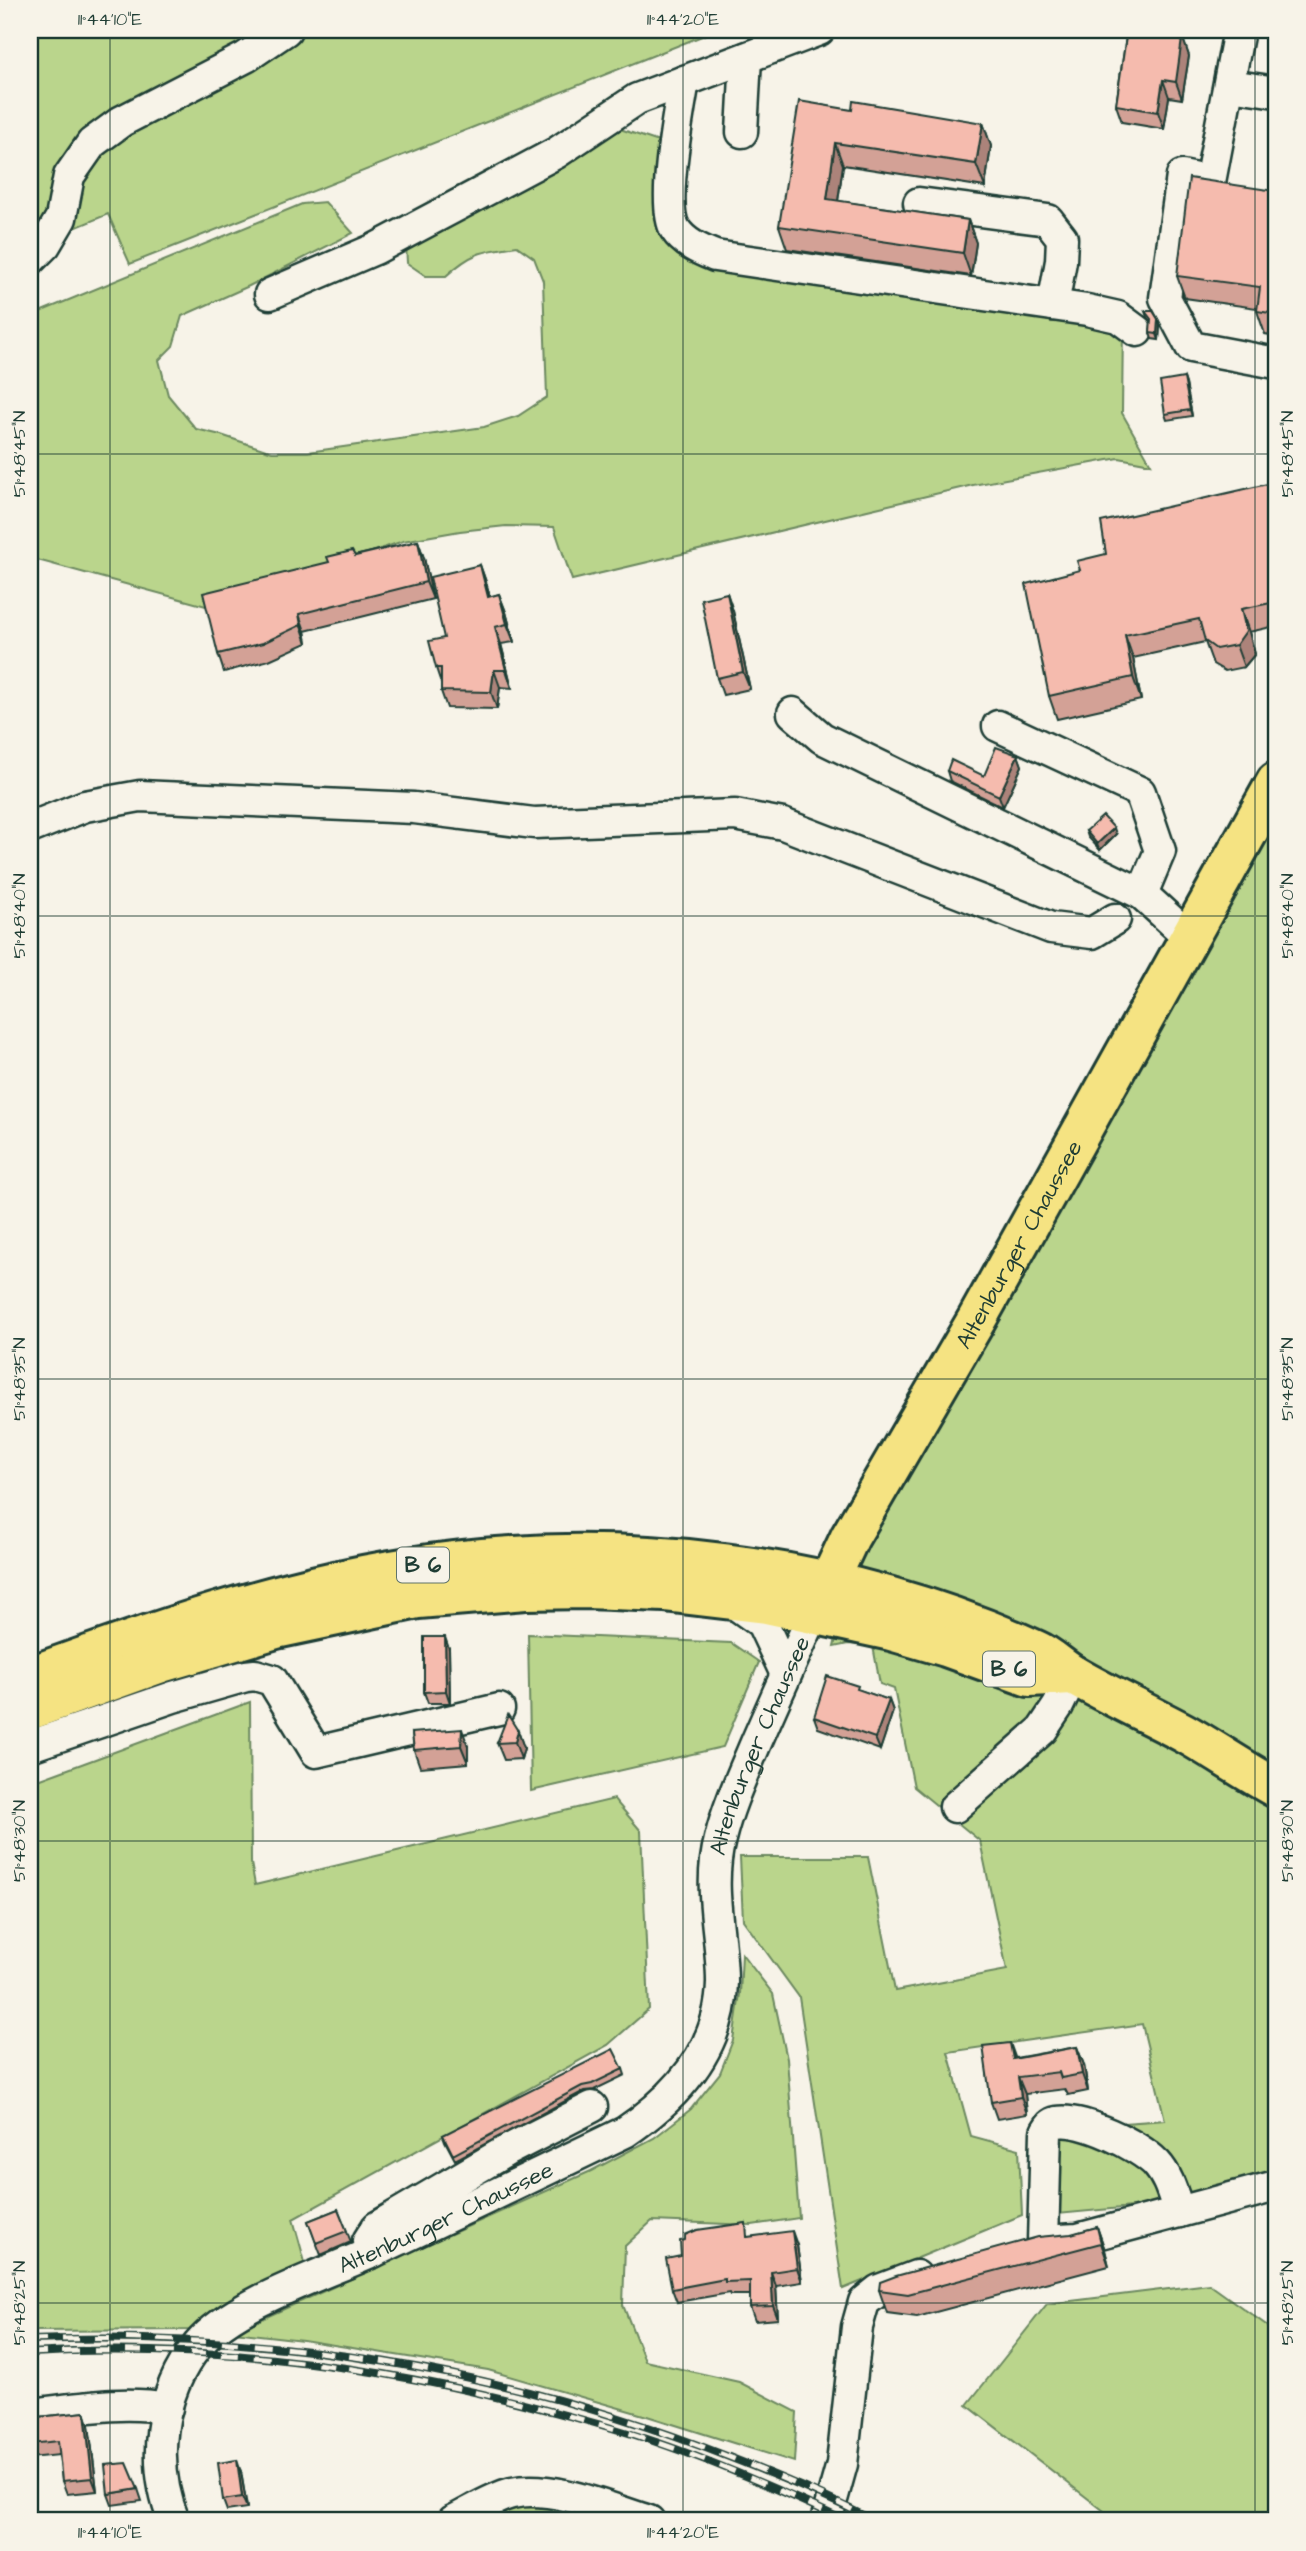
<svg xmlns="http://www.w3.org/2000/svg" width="1306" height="2551" viewBox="0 0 1306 2551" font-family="'Architects Daughter',sans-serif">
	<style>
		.green { fill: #bad58c; stroke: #6c8960; stroke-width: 2 }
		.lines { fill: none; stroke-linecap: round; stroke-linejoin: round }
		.minor-casing { stroke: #1f3d34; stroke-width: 35 }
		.major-casing { stroke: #1f3d34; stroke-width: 44 }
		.minor { stroke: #f7f3e8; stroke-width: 30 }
		.major { stroke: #f5e382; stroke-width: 38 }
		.rail-casing { stroke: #1f3d34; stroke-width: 8 }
		.rail { stroke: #f7f3e8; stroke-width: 5; stroke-dasharray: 16; stroke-linecap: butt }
		.wall { fill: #d3a196; stroke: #1f3d34; stroke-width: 2 }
		.shaded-wall { fill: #ac837a; stroke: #1f3d34; stroke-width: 2 }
		.building { fill: #f5bbae; stroke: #1f3d34; stroke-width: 2 }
		.ticks { fill: none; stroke: #1f3d34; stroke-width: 2; stroke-opacity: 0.45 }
		.labels { text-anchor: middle; stroke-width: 6; stroke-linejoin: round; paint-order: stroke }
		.shield { fill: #f7f3e8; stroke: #60746a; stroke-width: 2 }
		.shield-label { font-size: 21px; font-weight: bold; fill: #1f3d34 }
		.street-label { font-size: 23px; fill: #1f3d34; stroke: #f7f3e8 }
		.neatline { fill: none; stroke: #1f3d34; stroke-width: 2.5 }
		.ticks-label { font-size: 18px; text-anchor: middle; fill: #1f3d34 }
	</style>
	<rect width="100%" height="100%" fill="#f7f3e8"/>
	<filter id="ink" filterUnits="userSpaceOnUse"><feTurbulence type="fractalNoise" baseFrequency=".0143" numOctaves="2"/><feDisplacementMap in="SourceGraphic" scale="14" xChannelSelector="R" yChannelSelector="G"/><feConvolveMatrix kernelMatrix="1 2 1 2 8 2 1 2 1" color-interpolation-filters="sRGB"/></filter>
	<g filter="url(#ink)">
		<path class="green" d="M30 30H717L130 264 108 214 36 244 30 250Z
			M617 128 665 144 663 235 688 262 813 277 1123 325 1122 413 1151 464 1119 458 973 485 572 580 554 527 506 526 460 531 403 541 213 608 30 558V316L302 204 325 202 353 233 249 286 182 316 173 346 159 360 168 395 196 429 221 435 272 452H308L484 427 518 416 547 397 543 281 534 258 517 246C483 251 472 252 446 276H426L407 263 406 244Z
			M1276 818V2177L1185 2202 1058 2214 1054 2128 1165 2120 1142 2024 948 2052 971 2136 1019 2149 1022 2215 843 2289 799 1997 743 1920 740 1857H868L895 1991 1007 1970 980 1841 914 1787 894 1689 880 1684 873 1646 848 1644 834 1647 855 1559 940 1423Z
			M528 1634 731 1643 759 1662 723 1747 531 1791Z
			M250 1702 251 1863 255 1885 614 1799 641 1831 649 2009 608 2045 293 2219 306 2266 193 2330 30 2331V1783Z
			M742 1954 773 1994 787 2059 799 2218 752 2225 652 2221 625 2246 623 2305 645 2361 739 2382 797 2412 794 2462 647 2416 488 2370 303 2340 233 2332 591 2171 654 2138 691 2109 720 2073 733 2040 740 1994Z
			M1209 2284 1276 2332V2521H1117L967 2405 1047 2304Z
			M546 2504 599 2521H470L512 2508Z"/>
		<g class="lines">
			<g class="minor-casing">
				<g id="minor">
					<path d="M1239 30 1210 182 1182 176 1165 298 1191 347 1276 363"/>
					<path d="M684 81C679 110 661 205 675 229 684 243 700 250 715 256L1087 310 1118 317 1137 331"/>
					<path d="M1230 85 1276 92"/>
					<path d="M742 132 746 58"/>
					<path d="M919 203 1048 220 1062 238 1061 261 1053 305"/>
					<path d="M30 260 45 245 61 218 69 176 92 143 122 121 246 57 286 30"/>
					<path d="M270 294 375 249 556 153 637 99 819 30"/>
					<path d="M793 713 822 738 1142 894"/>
					<path d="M998 726 1140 792 1160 851 1142 894 1189 937"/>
					<path d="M30 828 85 806 140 796 414 808 534 823 735 815 783 824 1051 928 1092 933 1115 919"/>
					<path d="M731 1601 762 1623 786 1674"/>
					<path d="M30 1746 173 1697 246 1676 255 1675 272 1680 316 1752 499 1709"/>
					<path d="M955 1807 1042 1730 1058 1706 1073 1675"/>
					<path d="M1059 2240 1078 2239 1276 2186"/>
					<path d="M1043 2242 1046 2132C1049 2127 1051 2123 1057 2122 1082 2117 1139 2146 1156 2163 1169 2177 1173 2195 1179 2212"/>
					<path d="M373 2252 368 2241 377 2227 506 2151 592 2107"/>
					<path d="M30 2414C76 2409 121 2400 167 2408"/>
					<path id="s1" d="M174 2521C151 2465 158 2393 198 2345 233 2303 324 2274 375 2251 459 2212 542 2172 625 2132 677 2097 721 2049 722 1982 722 1934 707 1888 720 1839 728 1806 742 1776 755 1745 774 1701 794 1657 814 1613"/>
					<path d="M453 2521C471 2512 492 2498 512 2493 553 2484 610 2509 649 2521"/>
					<path d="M826 2521 842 2464 857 2327 864 2302 879 2290 916 2276"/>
				</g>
			</g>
			<g class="major-casing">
				<g id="major">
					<path id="s2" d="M818 1605 850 1537 977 1319 1276 782"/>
					<path d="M30 1676C151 1632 276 1588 403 1568 614 1534 842 1562 1036 1650 1050 1656 1061 1668 1075 1676 1111 1697 1149 1714 1186 1734 1216 1751 1245 1771 1276 1788"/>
					<path d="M30 1710 161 1663 276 1629 418 1599 525 1590 587 1589 664 1592 766 1604 891 1631 946 1647 1029 1677 1073 1675"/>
				</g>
			</g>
			<use href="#minor" class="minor"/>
			<use href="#major" class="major"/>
			<g class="rail-casing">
				<path id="rail" d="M30 2340C268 2330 506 2369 729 2457 778 2476 827 2496 874 2521
					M30 2353C207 2343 383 2365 554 2412 588 2421 622 2430 656 2442 721 2464 784 2492 846 2521"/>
			</g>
			<use href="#rail" class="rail"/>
		</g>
		<path class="wall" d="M1127 30H1180L1189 56 1182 99 1169 97 1164 129 1122 122 1116 105Z
			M852 110 983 123 991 146 985 187 843 165 838 201 968 220 976 243 971 276 787 249 779 226Z
			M1275 191 1276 194V336L1265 334 1257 311V308L1185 298 1177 276Z
			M1145 311 1158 319 1160 325 1159 340 1152 339 1150 333 1151 322 1147 317Z
			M1184 378 1186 384 1192 416 1167 420 1165 414Z
			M1276 482V626L1249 632 1255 654 1244 667 1225 671 1213 664 1205 642 1133 658 1141 700 1057 719 1049 696 1080 570 1106 554Z
			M418 541 424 558 433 599 305 631 307 643 269 660 224 672 218 654 329 562Z
			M480 565 486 582 490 597 499 594 506 612 514 642 501 644 512 688 500 687 497 709 447 708 441 691V683L436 668 444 638Z
			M727 593 733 611 750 689 723 695 717 678Z
			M1018 755 1022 766 1003 807 950 781 947 771 984 776Z
			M1086 831 1116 834 1100 850 1088 837Z
			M449 1649 450 1703H428L424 1692Z
			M859 1690 889 1700 893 1711 880 1750 818 1728 814 1717Z
			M518 1731 524 1748 521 1759 504 1760 497 1743Z
			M412 1733 468 1746V1763L420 1767 414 1750Z
			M1077 2047 1084 2065 1088 2091 1068 2095 1065 2089 1025 2094 1027 2114 997 2119 991 2102 1016 2058Z
			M623 2069 625 2075 594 2090 584 2091 455 2160 445 2141 443 2135Z
			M338 2209 351 2242 321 2255 308 2221Z
			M1097 2227 1105 2250 1109 2266 917 2317 887 2313 879 2290Z
			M751 2237 797 2245 802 2282 776 2286 778 2319 755 2321 750 2307V2295H730L729 2293 677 2302 672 2289 681 2256Z
			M85 2412 89 2425 97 2491 67 2494 62 2481 59 2455 30 2458V2418Z
			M241 2472 247 2508 227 2511 223 2500Z
			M138 2489 142 2501 112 2505 108 2494Z"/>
		<path class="shaded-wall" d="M1177 30H1180L1189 56 1182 99 1176 82 1175 38Z
			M1163 80 1169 97 1164 129 1158 112Z
			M983 123 991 146 985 187 976 164Z
			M835 143 843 165 835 222 827 199Z
			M1275 191 1276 194V238L1271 222Z
			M968 220 976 243 971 276 963 253Z
			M1158 319 1160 325 1159 340 1157 334Z
			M1184 378 1186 384 1192 416 1190 410Z
			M418 541 424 558 433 599 426 582Z
			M480 565 486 582 494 614 488 597Z
			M727 593 733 611 750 689 743 672Z
			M499 594 506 612 514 642 507 624Z
			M1241 609 1249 632 1255 654 1244 667 1236 645Z
			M299 614 305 631 307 643 301 625Z
			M495 627 501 644 512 688 506 670Z
			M1125 635 1133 658 1141 700 1133 677Z
			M494 670 500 687 497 709 491 692Z
			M1018 755 1022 766 1003 807 999 796Z
			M1114 828 1116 834 1100 850 1097 844Z
			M445 1637 449 1649 450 1703 446 1691Z
			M889 1700 893 1711 880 1750 875 1738Z
			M462 1729 468 1746V1763L461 1746Z
			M518 1731 524 1748 521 1759 515 1742Z
			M1010 2043 1016 2060 1013 2059Z
			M1077 2047 1084 2065 1088 2091 1082 2074Z
			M1018 2077 1025 2094 1027 2114 1021 2097Z
			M1097 2227 1105 2250 1109 2266 1101 2243Z
			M792 2231 797 2245 802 2282 797 2268Z
			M771 2272 776 2286 778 2319 773 2306Z
			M85 2412 89 2425 97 2491 92 2478Z
			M237 2460 241 2472 247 2508 242 2497Z"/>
		<path class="building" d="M1127 30H1177L1175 38 1182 39 1176 82 1163 80 1158 112 1116 105Z
			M799 101 852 110 853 101 983 123 976 164 835 143 827 199 968 220 963 253 779 226Z
			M1189 178 1275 191 1271 222 1276 223V314L1257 311 1260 287 1177 276Z
			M1145 311H1153L1158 319 1157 334 1150 333 1151 319Z
			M1184 378 1190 410 1165 414 1160 382Z
			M1276 482V602L1241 609 1246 631 1236 645 1216 649 1205 641 1199 619 1125 635 1133 677 1049 696 1026 584 1080 570 1077 561 1106 554 1101 522Z
			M418 541 426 582 299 614 301 625 263 643 218 654 203 593 329 562 327 557 352 551 355 556Z
			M480 565 488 597 499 594 507 624 495 627 506 670H494L491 692 441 691V668H436L429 641 444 638 430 577Z
			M727 593 743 672 717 678 701 599Z
			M996 747 1018 755 999 796 947 771 951 760 984 776Z
			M1103 816 1114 828 1097 844 1086 831Z
			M424 1637H445L446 1691 424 1692Z
			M827 1676 858 1686 857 1689 889 1700 875 1738 814 1717Z
			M508 1715 518 1731 515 1742 497 1743Z
			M462 1729 461 1746 414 1750 412 1733Z
			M1010 2043 1013 2059 1077 2047 1082 2074 1061 2078 1059 2072 1018 2077 1021 2097 991 2102 983 2046Z
			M613 2049 623 2069 592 2084 582 2086 453 2155 443 2135Z
			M338 2209 347 2231 316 2243 308 2221Z
			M746 2223 747 2237 792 2231 797 2268 771 2272 773 2306 750 2307V2281L725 2282V2279L672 2289 666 2259 681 2256 680 2241 685 2240V2235L697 2230Z
			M1097 2227 1101 2243 908 2294 879 2290 880 2282 896 2276 1038 2237 1071 2234Z
			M85 2412 92 2478 62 2481 58 2441 30 2444V2418Z
			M237 2460 242 2497 223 2500 218 2463Z
			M127 2463 138 2489 108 2494 105 2465Z"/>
	</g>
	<path class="ticks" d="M110 30V2521M683 30V2521M1255 30V2521M30 454H1276M30 916H1276M30 1379H1276M30 1841H1276M30 2303H1276"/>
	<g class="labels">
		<g class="shield">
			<rect x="397" y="1547.5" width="52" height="35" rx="5"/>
			<rect x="983" y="1651.5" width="52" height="35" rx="5"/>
		</g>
		<g class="shield-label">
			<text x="423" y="1572">B 6</text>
			<text x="1009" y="1676">B 6</text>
		</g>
		<g class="street-label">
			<text dy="8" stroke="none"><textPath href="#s2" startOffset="413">Altenburger Chaussee</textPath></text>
			<text dy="8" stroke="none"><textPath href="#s1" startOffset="1096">Altenburger Chaussee</textPath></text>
			<text dy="8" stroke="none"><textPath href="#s1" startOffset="466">Altenburger Chaussee</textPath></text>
		</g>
	</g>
	<rect width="1306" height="2551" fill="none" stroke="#f7f3e8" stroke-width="77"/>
	<rect x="38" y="38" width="1230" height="2474" class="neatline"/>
	<g class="ticks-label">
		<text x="110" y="25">11°44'10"E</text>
		<text x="683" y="25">11°44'20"E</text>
		<text transform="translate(19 454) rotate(-90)" y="6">51°48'45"N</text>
		<text transform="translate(1287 454) rotate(-90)" y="6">51°48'45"N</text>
		<text transform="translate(19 916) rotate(-90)" y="6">51°48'40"N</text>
		<text transform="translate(1287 916) rotate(-90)" y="6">51°48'40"N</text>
		<text transform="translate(19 1379) rotate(-90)" y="6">51°48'35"N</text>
		<text transform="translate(1287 1379) rotate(-90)" y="6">51°48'35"N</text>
		<text transform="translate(19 1841) rotate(-90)" y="6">51°48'30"N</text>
		<text transform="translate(1287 1841) rotate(-90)" y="6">51°48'30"N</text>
		<text transform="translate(19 2303) rotate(-90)" y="6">51°48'25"N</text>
		<text transform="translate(1287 2303) rotate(-90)" y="6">51°48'25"N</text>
		<text x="110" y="2538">11°44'10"E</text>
		<text x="683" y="2538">11°44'20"E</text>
	</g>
</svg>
